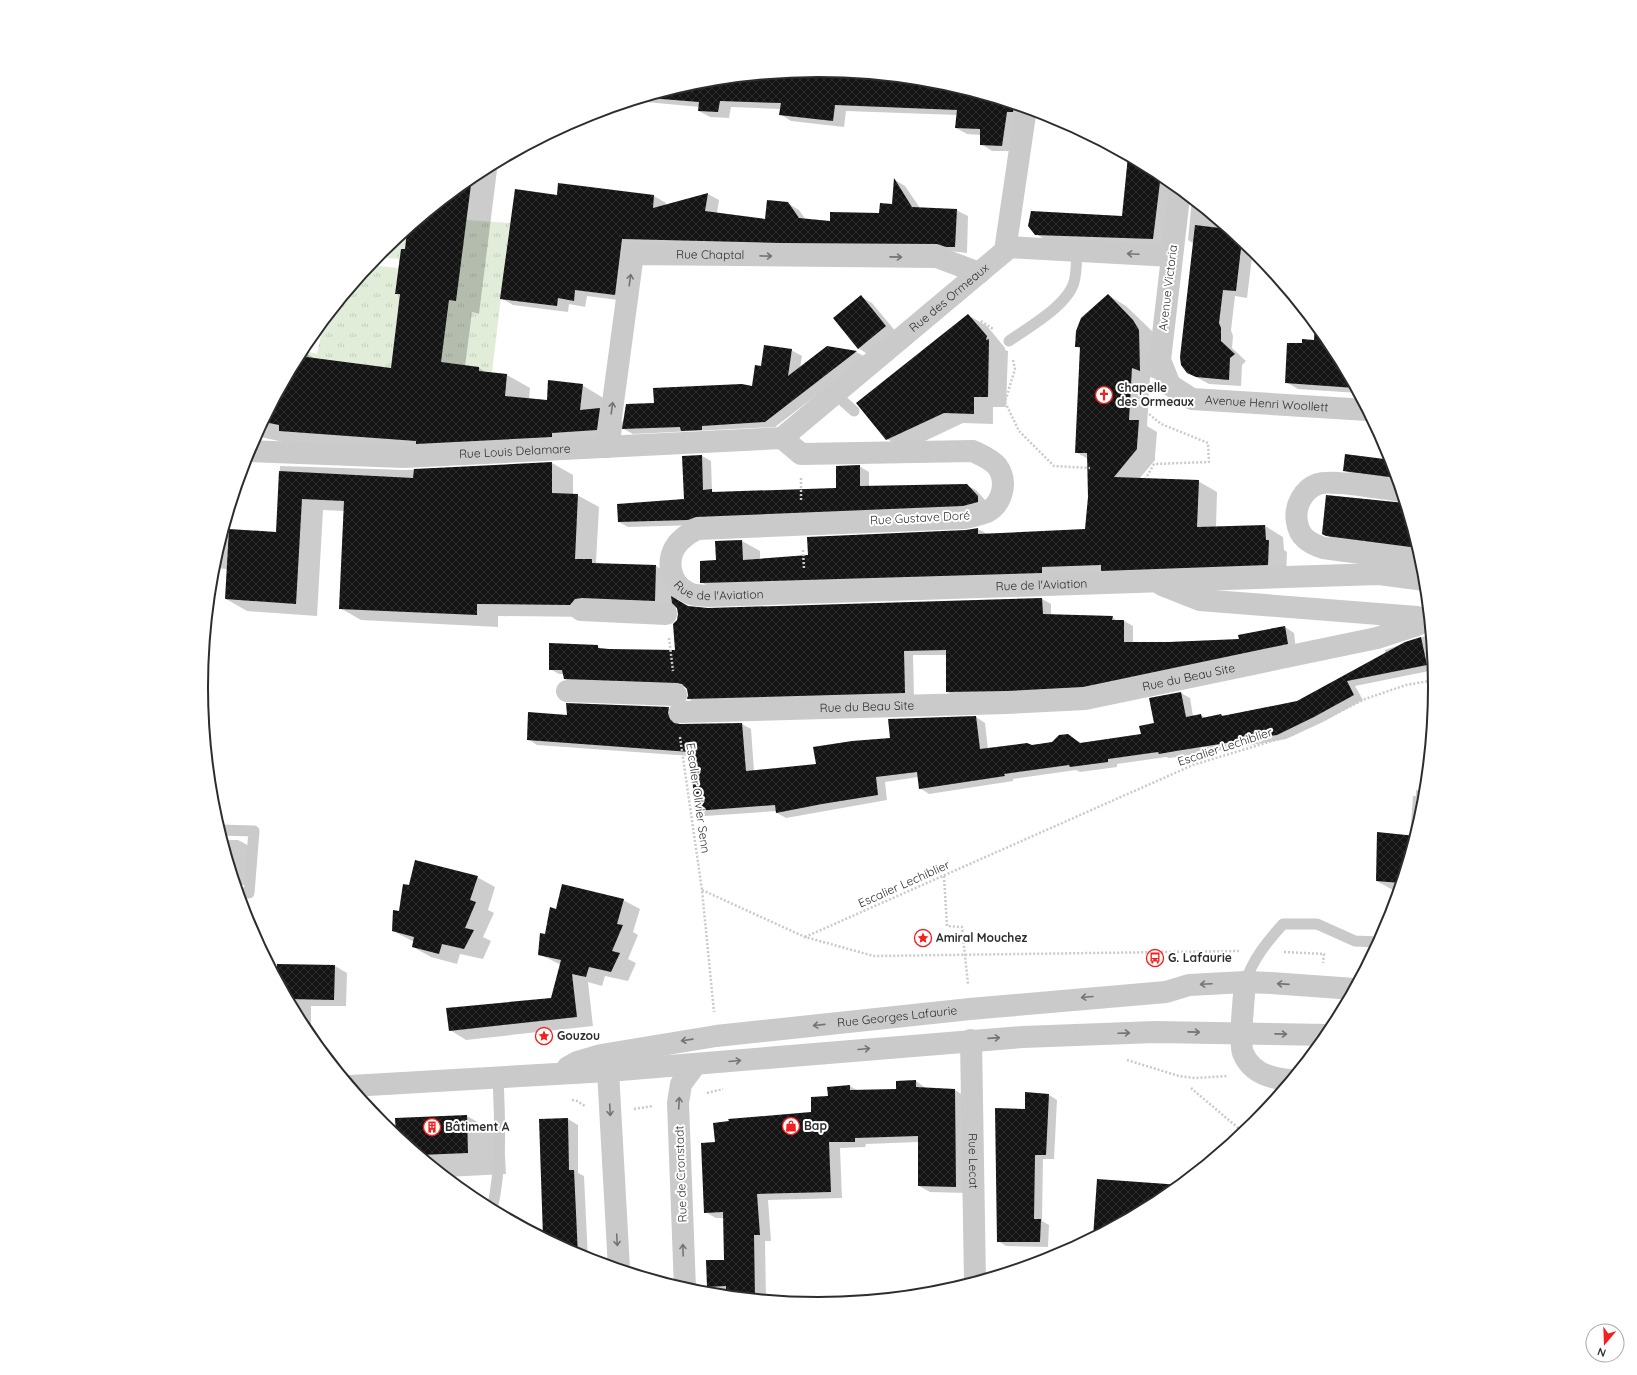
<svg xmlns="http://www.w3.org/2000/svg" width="1637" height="1375" viewBox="0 0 1637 1375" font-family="Quicksand,sans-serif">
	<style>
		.grass { fill: url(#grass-tufts) }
		.shadow { fill: #0003 }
		.building { fill: url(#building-cross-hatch) }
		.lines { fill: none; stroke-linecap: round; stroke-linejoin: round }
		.path { stroke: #cacaca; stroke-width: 2.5; stroke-dasharray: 2 2; stroke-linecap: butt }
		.service { stroke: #cacaca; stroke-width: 11 }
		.minor { stroke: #cacaca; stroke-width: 22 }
		.tertiary { stroke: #cacaca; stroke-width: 22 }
		.oneway { stroke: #747474 }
		.labels { text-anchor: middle; stroke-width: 4; stroke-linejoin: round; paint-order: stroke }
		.street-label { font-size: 12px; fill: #2d2d2d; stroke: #fff }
		.poi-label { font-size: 12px; font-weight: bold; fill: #2d2d2d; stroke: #fff; text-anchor: start }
		.rim { fill: none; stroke: #2d2d2d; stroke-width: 2 }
	</style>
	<defs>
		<pattern id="grass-tufts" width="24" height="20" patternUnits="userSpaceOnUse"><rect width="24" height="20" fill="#e2edd9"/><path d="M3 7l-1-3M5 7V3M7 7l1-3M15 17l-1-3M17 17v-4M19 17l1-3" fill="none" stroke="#c2ccbb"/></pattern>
		<pattern id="building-cross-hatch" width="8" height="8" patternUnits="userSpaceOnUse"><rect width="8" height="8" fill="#141414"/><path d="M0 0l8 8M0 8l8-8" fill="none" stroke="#2e2e2e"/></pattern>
	</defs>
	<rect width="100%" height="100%" fill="#fff"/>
	<path class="grass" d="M466 220 510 223 491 380 478 379 479 367 397 357 396 369 301 357 302 350 317 354 324 321 327 318 330 317 331 313 370 265 398 268 395 293 400 294 396 330 444 336 449 300 456 301Z
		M407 230 405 249H401L399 259 377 257 382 251Z"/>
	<path class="shadow" d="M819 70 939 82 1020 107 1013 151H992L981 144V135L967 134 956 128 957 115 846 111 844 127 791 121 780 114 781 109 731 107 729 118 710 117 699 111 700 107 635 101 698 82Z
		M1128 156 1162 174 1181 190 1165 245 1048 241 1036 234 1123 217Z
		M498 162 479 314 472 312 465 366 479 368 487 373 507 375 530 388 529 399 548 401 582 385 605 399 604 411 624 423 655 404 753 387 762 367 791 350 802 356 800 368 856 352 866 357 775 427 633 434 622 428 620 443 428 457 288 443 256 436 302 351 317 360 392 369 401 296 396 293 406 250 409 229 476 174Z
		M895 180 905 186 920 208 956 210 968 216 967 253 950 251 634 245 626 301 587 296 585 307 569 304 568 312 513 305 501 298 557 196 559 184 654 196 666 203 665 206 708 194 719 200 717 213 766 220 787 203 799 210 806 220 831 222 880 214 893 205Z
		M1192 199 1253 249 1247 298 1235 296 1231 330 1233 336 1232 348 1246 361 1242 365 1241 386 1209 384 1187 372 1194 244 1188 240Z
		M1108 295 1126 306 1152 331 1157 341 1158 380 1150 377 1147 426 1157 432 1155 456V460L1139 479 1198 481 1217 492 1216 528 1265 526 1283 537 1284 550 1287 552 1286 575 720 593 701 582 717 561 742 541 760 551V559L809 556 978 529 989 535 1086 530 1089 497 1088 459 1076 452 1080 349 1076 346Z
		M861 297 872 303 897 333 869 355 858 348Z
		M968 315 987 326 1005 348V350L1008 351 1006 407H993V424L963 423 906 450 887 439Z
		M1316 327 1332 345 1358 393 1298 389 1286 382 1303 344 1315 341Z
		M1387 448 1399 483 1356 477 1344 470 1386 460Z
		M683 456H702L711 461 712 491 717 493 837 489 859 466 869 472V487L966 485 976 490 987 502V507L698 525 628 527 619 522 685 500Z
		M552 463 573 475V495H577L599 507 596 562 600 565 656 566 677 578V600L688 607 708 609 1042 599 1051 604V615L1112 617 1118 621H1124L1133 626V643L1240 640 1285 627 1294 633 1296 649 1093 691 956 697 947 692V655H913L914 698 697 704 689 699V695L687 687 574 684 565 679 564 674H559L550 669 597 646 603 650 676 651 678 621 679 614 676 605V613L591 617 498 616V627L361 620 340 608 344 511 323 510 317 616 247 611 226 599 228 569 213 568 224 530 277 533 280 466 405 470Z
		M1410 520 1420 552 1335 541 1323 533Z
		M1431 634 1434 670 1355 686 1363 700 1323 722 1286 739 1186 756 1169 758 1166 757 1117 764V767L1080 772 1076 770 1013 779V781L929 794 920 788 918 777 885 782 887 800 786 818 777 813V811L705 816 696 811 691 756 537 745 528 739 568 716 668 708 677 713 676 718 679 725 742 724 751 729 754 771 817 765 891 739 976 717 985 723 988 749 1053 743 1068 735 1081 743 1142 735 1155 724 1181 693 1190 698 1193 716 1201 715 1206 718 1221 715 1224 716 1297 702 1385 654V650Z
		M1416 790 1426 791 1424 808 1398 893 1377 881 1410 836 1413 796H1416Z
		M223 840H238L251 847 252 885H236Z
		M477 877 495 887 488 910 494 913 483 937 491 941 483 959 460 954 457 964 431 957 413 947 414 942 393 931 410 887Z
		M623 900 640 909 633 932 638 935 628 959 636 963 628 981 605 976 602 986 588 982 593 1026 466 1040 450 1030 552 999 561 965 539 954 556 910Z
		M278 965 335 966 347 973 346 1006H311V1027H303L275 974H278Z
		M916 1081 927 1089 955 1090 966 1097 967 1193 930 1192 919 1186V1142L866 1144 865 1147 840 1148 842 1198 768 1200 771 1241H765L766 1300 727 1296V1293H719L707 1287 725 1261 724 1218H716L705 1212 716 1142 812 1113 829 1097 828 1088 850 1086 858 1091 897 1090Z
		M1049 1095 1057 1100 1054 1159H1043L1042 1221 1049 1225 1048 1247 1006 1246 998 1241 1026 1110Z
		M467 1116 504 1137 506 1174 446 1177 397 1137Z
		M568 1119 578 1125V1173L584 1176 588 1260 544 1238 540 1120Z"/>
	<path class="building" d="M819 70 939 82 1014 105 1013 112H1007L1002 146 980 145V129L955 128 957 110 835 105 833 121 779 115 781 103 720 101 718 112 698 111 699 102 649 98V97L698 82Z
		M1128 156 1161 174 1153 239 1035 235 1028 226 1031 211 1122 216Z
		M472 177 456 301 449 300 441 362 479 367V371L507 374 505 396 547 400 548 380 583 384 580 410 600 408 597 430 552 433V437L416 444V441L279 431V425L264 422 299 356 391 368 400 294H395L401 249H405L407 230Z
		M894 178 912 207 957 209 955 247H946L937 244 780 243 622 239 615 295 575 290 574 301 558 298 557 306 500 299 515 189 557 195 558 183 654 195 653 208 708 193 705 211 765 219 767 200 788 202 799 218 830 221V212L879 213 880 203 892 204Z
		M1195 225 1228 229 1242 240 1236 291 1223 290 1219 323 1221 328V341L1235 354 1230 358 1229 380 1196 377 1187 373 1181 365 1180 357Z
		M1108 294 1133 320 1139 330 1140 371 1132 368 1129 420H1139L1137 446V449L1114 477 1199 480 1197 527 1265 525 1266 540H1269L1268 565 1101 571V565L1042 567V573L700 583V561L716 560 715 541 742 540 743 560 808 555 807 537 966 530 978 528V534L1085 529 1088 497 1087 453H1075L1080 347H1075L1076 331 1081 318Z
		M861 295 886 326 858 349 833 318Z
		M968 314 987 336 986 340 989 339 988 397H974V414L944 413 886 440 856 403Z
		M1315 324 1332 345 1355 388 1285 383 1287 343H1302V339L1314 340Z
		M764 345 792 349 788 376 827 346 857 351 765 422 702 426V430L681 431 680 427 622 429 626 404 654 403 653 388 742 384 752 386 755 365 761 366Z
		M1345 454 1392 460 1397 478 1343 471Z
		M702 455 703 490 712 489V492L836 488V466L860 465V486L967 484 978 496V502L963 506 696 517 688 520 618 522 617 504 684 499 682 456Z
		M552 462V493L578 494 575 559H592V563L656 565 655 601 582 598 575 599 570 605 477 604V615L339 609 344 501 302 499 296 604 225 599 229 529 276 532 279 471 413 478 414 469Z
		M1326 495 1405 503 1418 548 1326 536 1322 534Z
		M671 596 688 606 708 608 1042 598 1043 614 1113 616 1112 620H1124V642H1169L1239 639 1238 635 1285 626 1288 644 1083 687 1007 691 946 692V650L904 651 905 693 687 699 688 695 687 689 682 684 677 683 564 679 562 670H549V643L598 645V648L609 649 675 650 673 624 677 620 678 614 677 608 672 603Z
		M1421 637 1427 665 1347 681 1354 695 1314 717 1277 735 1176 751 1159 754 1158 752 1108 759V762L1070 767 1069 765 1004 774 1005 776 919 789 917 772 876 777 878 795 822 804 776 813 775 805 695 811 690 752 527 740 528 712 567 715 566 703 669 707 668 713 670 719 674 723 680 724 742 723 746 771 816 764 813 747 852 741 890 738 888 719 976 716 980 749 1027 743 1032 745 1052 742 1059 735 1068 734 1080 743 1141 734 1139 726 1154 723 1149 698 1181 692 1186 717 1201 714 1202 718 1221 714 1222 716 1297 701 1405 642Z
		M1377 832 1416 836 1401 883 1376 881Z
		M415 860 478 876 470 900 476 902 465 928 474 930 464 949 442 944 439 954 412 947 414 937 392 931 393 910 399 911 403 884 409 885Z
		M562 884 624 899 617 924 623 925 612 951 620 953 611 972 589 967 586 977 572 974 577 1017 449 1031 446 1008 551 998 561 960 538 955 540 933 545 934 550 907 556 909Z
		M277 964 335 965 334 1000 288 999 277 978Z
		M916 1080V1087L955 1089 956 1187 918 1186V1136L855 1138V1142H829L831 1192 757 1194 760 1235H754L755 1299 726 1296V1286L707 1287 706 1260H724L723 1212 704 1213 701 1143 715 1142 713 1123 729 1121 728 1119 811 1112V1097L828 1096 827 1087 850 1085V1090L896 1089V1081Z
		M1025 1092 1049 1094 1046 1155H1035L1034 1219H1041L1040 1242H997L995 1108 1025 1109Z
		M467 1115 468 1153 420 1155 396 1136 395 1118Z
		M568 1118 569 1170H574L578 1256 543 1237 539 1119Z
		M1097 1179 1181 1185 1161 1201 1093 1238Z"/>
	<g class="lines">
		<path class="path" d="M981 321 993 329
			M1013 360 1015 369 1005 402 1019 431 1054 466 1090 468
			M1143 389V409L1161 424 1208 443 1209 462 1154 464 1146 478
			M801 478V501
			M803 550 804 569
			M669 638 673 671
			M680 737 702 890 714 1012
			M944 876 947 926 962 927 968 984
			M702 890 805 937 874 956 1239 951
			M805 937 1193 765 1292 735 1365 699 1406 685 1435 680
			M1284 952 1324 954 1323 963
			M1127 1060 1179 1076 1195 1078 1227 1076
			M1191 1088 1244 1133
			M707 1093 723 1089
			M572 1100 577 1101 585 1106
			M634 1109 653 1106"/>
		<path class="service" d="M1009 341C1029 327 1068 305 1074 282 1077 272 1076 261 1077 251
			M835 394 854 411
			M220 830 254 831 249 893H239
			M1245 982C1254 958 1266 943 1283 924H1317L1355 941 1379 942
			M492 1210C502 1165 500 1122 498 1077"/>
		<g class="minor">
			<path id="s1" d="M1180 189 1160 360 1170 385 1192 399 1367 410"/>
			<path d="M1006 247 1172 256"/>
			<path id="s2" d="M782 438 801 454 973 451C981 455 991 459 997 466 1008 481 1003 503 987 512 981 515 972 516 965 518L697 529C691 532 685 536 680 541 664 557 669 584 689 593 694 596 702 595 708 596L1379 574 1425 580"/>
			<path id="s3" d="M782 438 1005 251 1026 108"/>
			<path id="s4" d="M607 447 633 254 937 257 979 273"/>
			<path id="s5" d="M248 451 404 457 782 438"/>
			<path d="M1401 491C1384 489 1331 479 1318 484 1303 489 1294 507 1297 522 1299 537 1309 543 1323 548L1422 561"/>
			<path d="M581 610 666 614"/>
			<path d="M567 691 676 695"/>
			<path id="s6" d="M680 712 1007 703 1085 699 1377 638 1417 625V617L1200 600 1162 585"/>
			<path d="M1245 982C1244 997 1239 1042 1243 1053 1251 1073 1272 1079 1291 1080"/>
			<path id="s7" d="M971 1040 975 1282"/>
		</g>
		<g class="tertiary">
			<path id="s8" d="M568 1067 577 1062 601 1055 716 1036 970 1009 1166 992 1189 985 1245 982 1271 983 1354 989"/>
			<path d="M608 1071 619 1269"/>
			<path d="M351 1086 608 1071 1023 1037 1155 1032 1328 1035"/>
			<path d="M685 1289 678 1103 681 1084 696 1064"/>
		</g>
	</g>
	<defs><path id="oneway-shaft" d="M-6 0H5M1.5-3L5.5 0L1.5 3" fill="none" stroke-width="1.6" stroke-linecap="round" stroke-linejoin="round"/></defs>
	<g class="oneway">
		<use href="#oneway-shaft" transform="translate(1133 254) rotate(-177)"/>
		<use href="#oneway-shaft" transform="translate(766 256) rotate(1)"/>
		<use href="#oneway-shaft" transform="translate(896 257) rotate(1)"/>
		<use href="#oneway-shaft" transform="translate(630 280) rotate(-82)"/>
		<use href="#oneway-shaft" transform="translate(612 408) rotate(-82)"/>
		<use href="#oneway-shaft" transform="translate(1206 984) rotate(177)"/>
		<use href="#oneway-shaft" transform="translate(1283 984) rotate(-176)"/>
		<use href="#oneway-shaft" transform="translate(1087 997) rotate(175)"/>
		<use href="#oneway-shaft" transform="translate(819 1025) rotate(174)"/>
		<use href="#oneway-shaft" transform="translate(1194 1032) rotate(1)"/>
		<use href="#oneway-shaft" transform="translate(1124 1033) rotate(-2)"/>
		<use href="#oneway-shaft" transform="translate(1281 1034) rotate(1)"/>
		<use href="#oneway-shaft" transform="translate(994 1038) rotate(-4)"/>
		<use href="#oneway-shaft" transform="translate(687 1040) rotate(172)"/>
		<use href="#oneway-shaft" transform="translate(864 1049) rotate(-5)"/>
		<use href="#oneway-shaft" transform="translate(735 1061) rotate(-5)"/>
		<use href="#oneway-shaft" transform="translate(679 1103) rotate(-87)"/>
		<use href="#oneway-shaft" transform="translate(610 1110) rotate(87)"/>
		<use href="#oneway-shaft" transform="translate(617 1240) rotate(87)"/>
		<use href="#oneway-shaft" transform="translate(683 1250) rotate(-92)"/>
	</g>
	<defs>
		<g id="church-ring" transform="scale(0.9)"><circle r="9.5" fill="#fff" stroke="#f61f1e" stroke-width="1.5"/><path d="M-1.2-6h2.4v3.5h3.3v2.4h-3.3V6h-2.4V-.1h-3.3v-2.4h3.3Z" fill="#f61f1e"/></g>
		<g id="sight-ring" transform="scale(0.9)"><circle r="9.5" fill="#fff" stroke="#f61f1e" stroke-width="1.5"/><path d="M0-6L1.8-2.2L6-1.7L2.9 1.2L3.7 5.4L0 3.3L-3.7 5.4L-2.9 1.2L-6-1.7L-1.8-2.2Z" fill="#f61f1e"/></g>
		<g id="bus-ring" transform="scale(0.9)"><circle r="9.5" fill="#fff" stroke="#f61f1e" stroke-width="1.5"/><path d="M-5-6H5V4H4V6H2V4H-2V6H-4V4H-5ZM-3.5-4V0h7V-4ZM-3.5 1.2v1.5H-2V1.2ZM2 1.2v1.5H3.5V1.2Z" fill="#f61f1e"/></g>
		<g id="shop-ring" transform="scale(0.9)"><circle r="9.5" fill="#fff" stroke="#f61f1e" stroke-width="1.5"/><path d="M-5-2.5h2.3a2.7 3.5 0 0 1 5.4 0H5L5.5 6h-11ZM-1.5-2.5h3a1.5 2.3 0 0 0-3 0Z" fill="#f61f1e"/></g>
		<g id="building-ring" transform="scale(0.9)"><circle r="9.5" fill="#fff" stroke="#f61f1e" stroke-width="1.5"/><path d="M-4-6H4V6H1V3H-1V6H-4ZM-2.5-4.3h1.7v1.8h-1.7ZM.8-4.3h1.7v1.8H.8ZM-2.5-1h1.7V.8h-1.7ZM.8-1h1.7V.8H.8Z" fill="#f61f1e"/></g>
	</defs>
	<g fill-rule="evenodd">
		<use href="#church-ring" x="1104" y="395"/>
		<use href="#sight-ring" x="923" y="938"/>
		<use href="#bus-ring" x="1155" y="958"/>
		<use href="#sight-ring" x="544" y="1036"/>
		<use href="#shop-ring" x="791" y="1126"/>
		<use href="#building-ring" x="432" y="1127"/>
	</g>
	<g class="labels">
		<g class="street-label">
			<text dy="4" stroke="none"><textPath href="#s4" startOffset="272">Rue Chaptal</textPath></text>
			<text transform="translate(1168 288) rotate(-83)" y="4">Avenue Victoria</text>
			<text dy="4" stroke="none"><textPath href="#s3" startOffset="218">Rue des Ormeaux</textPath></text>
			<text dy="4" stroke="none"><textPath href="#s1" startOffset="300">Avenue Henri Woollett</textPath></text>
			<text dy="4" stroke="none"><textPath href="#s5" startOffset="267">Rue Louis Delamare</textPath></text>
			<text transform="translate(920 518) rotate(-3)" y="4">Rue Gustave Doré</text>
			<text dy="4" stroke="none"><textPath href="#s2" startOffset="681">Rue de l'Aviation</textPath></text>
			<text dy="4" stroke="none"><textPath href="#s2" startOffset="1005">Rue de l'Aviation</textPath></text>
			<text dy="4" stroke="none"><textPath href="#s6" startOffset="511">Rue du Beau Site</textPath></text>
			<text dy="4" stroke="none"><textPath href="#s6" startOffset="187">Rue du Beau Site</textPath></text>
			<text transform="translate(1225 747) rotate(-18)" y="4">Escalier Lechiblier</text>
			<text transform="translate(698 798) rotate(82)" y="4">Escalier Olivier Senn</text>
			<text transform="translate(904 884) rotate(-24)" y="4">Escalier Lechiblier</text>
			<text dy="4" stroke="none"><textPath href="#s8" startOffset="334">Rue Georges Lafaurie</textPath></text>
			<text dy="4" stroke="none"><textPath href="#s7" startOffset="121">Rue Lecat</textPath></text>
			<text transform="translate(681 1174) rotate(-92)" y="4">Rue de Cronstadt</text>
		</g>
		<g class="poi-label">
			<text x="1117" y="392">Chapelle<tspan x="1117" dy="14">des Ormeaux</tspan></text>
			<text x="936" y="942">Amiral Mouchez</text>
			<text x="1168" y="962">G. Lafaurie</text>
			<text x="557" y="1040">Gouzou</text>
			<text x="804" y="1130">Bap</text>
			<text x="445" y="1131">Bâtiment A</text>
		</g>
	</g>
	<path d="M0 0H1637V1375H0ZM208 687a610 610 0 1 1 1220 0a610 610 0 1 1-1220 0Z" fill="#fff" fill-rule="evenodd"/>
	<path class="rim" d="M208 687a610 610 0 1 1 1220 0a610 610 0 1 1-1220 0Z"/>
	<g transform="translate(1605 1343) rotate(199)"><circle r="19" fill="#ffffff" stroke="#ababab"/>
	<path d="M0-3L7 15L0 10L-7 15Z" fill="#f61f1e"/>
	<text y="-6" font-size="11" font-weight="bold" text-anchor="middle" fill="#2d2d2d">N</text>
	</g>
</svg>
